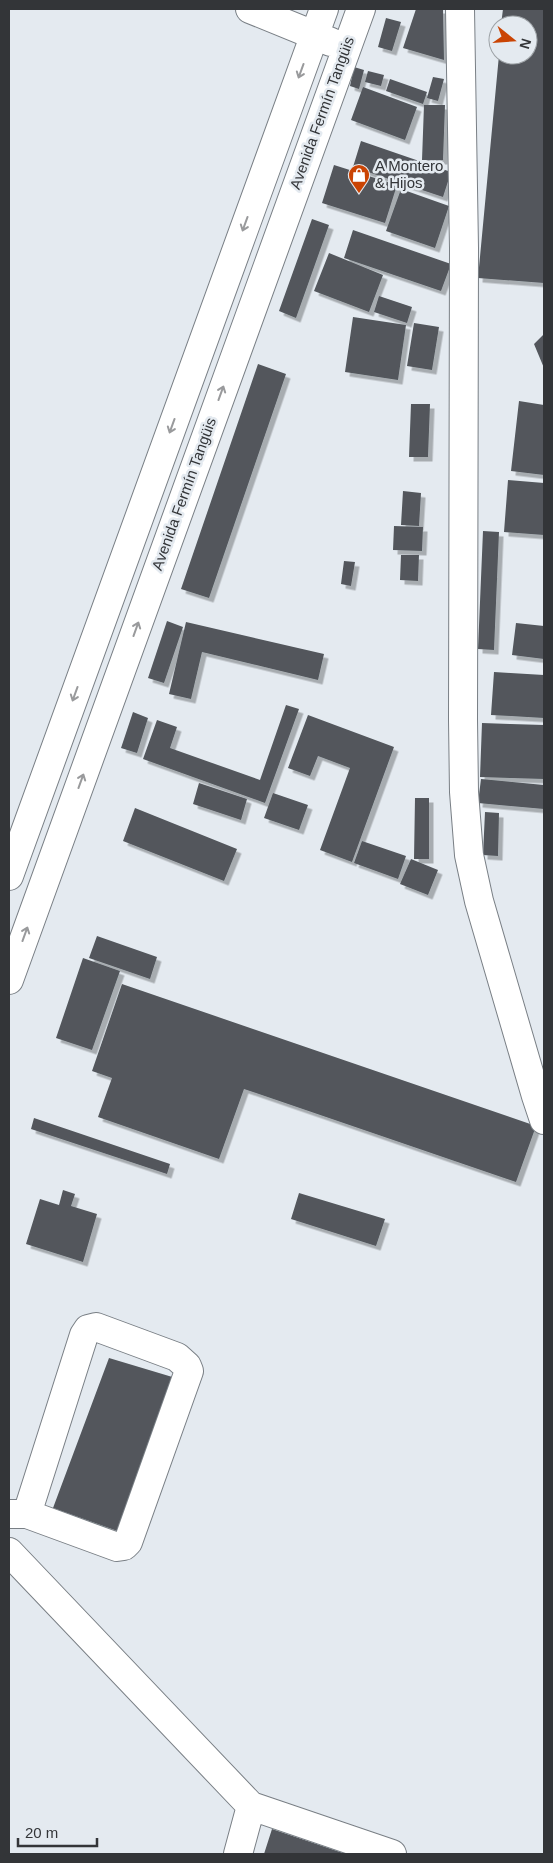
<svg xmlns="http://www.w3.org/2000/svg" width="553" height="1863" viewBox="0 0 553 1863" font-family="Helvetica,sans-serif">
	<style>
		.building { fill: #52575c; filter: url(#shadow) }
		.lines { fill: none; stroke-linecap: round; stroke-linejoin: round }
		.minor-casing { stroke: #797f85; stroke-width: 30 }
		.major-casing { stroke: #797f85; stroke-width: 30 }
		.minor { stroke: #fff; stroke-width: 28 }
		.major { stroke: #fff; stroke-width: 28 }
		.oneway { stroke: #999a9c }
		.labels { text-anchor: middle; stroke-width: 5; stroke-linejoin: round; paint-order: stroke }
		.street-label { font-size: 15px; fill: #333538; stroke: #e4eaf0 }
		.poi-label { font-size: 15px; fill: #333538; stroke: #e4eaf0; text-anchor: start }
	</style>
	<defs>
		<filter id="shadow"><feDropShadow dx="4.5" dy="4.5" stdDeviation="0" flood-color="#0004"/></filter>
	</defs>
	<rect width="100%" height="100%" fill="#e4eaf0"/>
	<path class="building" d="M416 9H443L444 60 403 48Z
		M503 9H544V283L478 278 499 55H528V25H501Z
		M386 18 401 22 392 51 378 47Z
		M354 67 364 70 359 89 350 86Z
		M368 71 384 75 381 86 365 82Z
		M433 77 444 79 438 101 427 98Z
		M390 79 427 92 423 104 386 91Z
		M363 87 417 107 405 140 351 120Z
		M424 105H445L443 160H422Z
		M361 141 451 172 443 197 353 167Z
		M334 165 397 185 385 223 322 203Z
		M401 189 449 206 435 248 386 231Z
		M312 219 329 225 296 318 279 311Z
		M353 230 451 264 441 291 344 258Z
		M329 253 383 275 369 312 314 291Z
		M379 296 412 307 407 323 374 312Z
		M353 317 406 325 398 380 345 372Z
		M414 323 439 327 432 370 407 366Z
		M544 334V368L534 344Z
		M258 364 286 374 209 598 181 589Z
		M519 401 544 405V475L511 471Z
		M411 404H430L428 457H409Z
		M508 480 544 483V535L504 532Z
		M403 491 421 493 419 526 401 525Z
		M394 526 423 527 422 551 393 550Z
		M483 531 499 532 494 650 478 649Z
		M401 555H419L418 581 400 580Z
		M344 561 355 562 351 586 341 584Z
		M167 621 183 627 164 683 148 678Z
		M186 622 324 654 318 680 202 652 191 699 169 694Z
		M516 623 544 626V659L512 655Z
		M494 672 544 675V718L491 715Z
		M286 705 299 709 265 803 143 759 157 720 177 727 170 748 260 780Z
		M133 712 148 718 137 753 121 748Z
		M308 715 394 747 352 862 320 850 350 768 318 756 310 776 288 768Z
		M482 723 544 725V779L480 777Z
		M481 779 544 785V809L478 803Z
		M199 783 247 799 241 820 193 804Z
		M273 793 308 805 299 830 264 818Z
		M415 798H429V859H414Z
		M135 808 237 849 224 881 123 841Z
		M485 812 499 813 498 856 483 855Z
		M362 841 406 856 398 879 354 863Z
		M411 859 438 870 428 895 400 884Z
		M97 936 157 957 150 979 89 958Z
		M83 958 120 971 92 1050 56 1038Z
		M122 984 536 1126 516 1182 244 1089 219 1159 98 1117 112 1078 92 1071Z
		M34 1118 170 1164 167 1174 31 1129Z
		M63 1190 75 1194 71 1206 97 1214 83 1262 26 1244 40 1199 59 1205Z
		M299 1193 385 1219 376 1246 291 1219Z
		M109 1358 179 1379 126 1534 53 1508Z
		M272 1829 346 1854H264Z"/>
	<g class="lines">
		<g class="minor-casing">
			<path id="minor" d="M460 9 464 248 463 720 464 792 469 855 479 901 536 1096 544 1120
				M9 1514H27L84 1335 88 1329 96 1327 177 1357 187 1366 189 1371 128 1542 124 1546 117 1547 27 1514
				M9 1552 251 1806 392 1854
				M238 1854 251 1806"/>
		</g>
		<g class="major-casing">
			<path id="major" d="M250 9 331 42
				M9 876 324 9
				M9 980 361 9"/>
		</g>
		<use href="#minor" class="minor"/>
		<use href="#major" class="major"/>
	</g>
	<defs><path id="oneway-shaft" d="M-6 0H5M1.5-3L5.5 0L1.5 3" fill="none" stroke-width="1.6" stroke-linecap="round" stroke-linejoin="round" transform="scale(1.25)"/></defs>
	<g class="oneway">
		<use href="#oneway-shaft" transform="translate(301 71) rotate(110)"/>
		<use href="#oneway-shaft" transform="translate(245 224) rotate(110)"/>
		<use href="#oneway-shaft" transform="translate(221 393) rotate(-70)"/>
		<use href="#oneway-shaft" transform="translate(172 426) rotate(110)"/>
		<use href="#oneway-shaft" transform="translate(136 629) rotate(-70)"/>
		<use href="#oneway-shaft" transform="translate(75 694) rotate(110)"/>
		<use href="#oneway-shaft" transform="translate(81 781) rotate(-70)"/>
		<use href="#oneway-shaft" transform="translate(25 934) rotate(-70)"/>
	</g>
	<defs>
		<g id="shop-pin" transform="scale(1.125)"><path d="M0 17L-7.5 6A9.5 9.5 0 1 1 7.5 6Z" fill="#ca4404" stroke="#e4eaf0"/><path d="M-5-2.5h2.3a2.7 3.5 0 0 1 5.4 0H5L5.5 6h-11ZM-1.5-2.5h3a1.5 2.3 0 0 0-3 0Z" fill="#fff"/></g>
	</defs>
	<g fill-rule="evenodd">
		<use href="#shop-pin" x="359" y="175"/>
	</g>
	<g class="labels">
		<g class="street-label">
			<text transform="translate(322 113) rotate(-70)" y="5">Avenida Fermín Tangüis</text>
			<text transform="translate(184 494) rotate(-70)" y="5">Avenida Fermín Tangüis</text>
		</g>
		<g class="poi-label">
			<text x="375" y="171">A Montero<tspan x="375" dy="17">&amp; Hijos</tspan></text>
		</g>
	</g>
	<rect width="553" height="1863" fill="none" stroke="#333538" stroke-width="20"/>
	<g transform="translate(513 40) rotate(107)"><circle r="24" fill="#e4eaf0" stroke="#9da2a6"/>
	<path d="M0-4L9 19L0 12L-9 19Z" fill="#ca4404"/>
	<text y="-8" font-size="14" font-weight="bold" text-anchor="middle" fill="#333538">N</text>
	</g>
	<path d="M18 1838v8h79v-8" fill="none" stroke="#333538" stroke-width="2.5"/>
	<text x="25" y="1838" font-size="15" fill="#333538" stroke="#e4eaf0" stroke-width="4" paint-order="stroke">20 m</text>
</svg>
